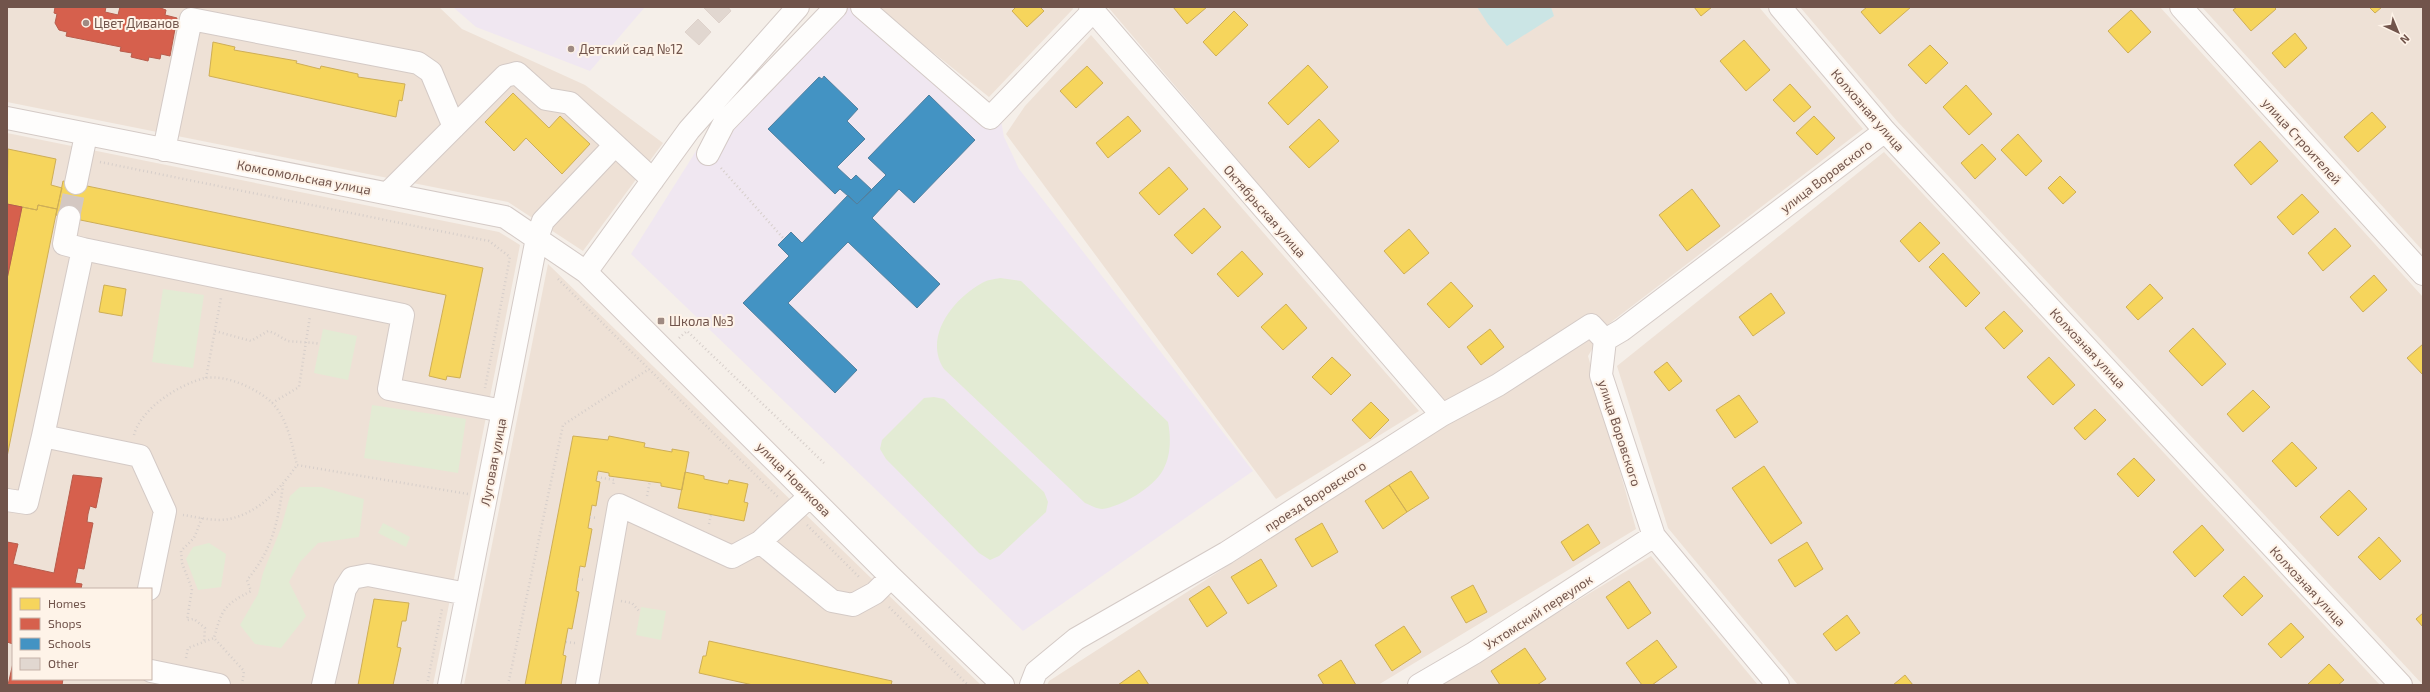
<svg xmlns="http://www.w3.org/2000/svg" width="2430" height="692" viewBox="0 0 2430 692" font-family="'Exo 2',sans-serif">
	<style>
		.residential { fill: #eee1d6; fill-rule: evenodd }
		.education { fill: #f0e7f1 }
		.green { fill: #e3ebd4 }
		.water { fill: #cbe5e5 }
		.homes { fill: #f6d55c; stroke: #ceae57 }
		.shops { fill: #d6604d; stroke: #b85c4c }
		.schools { fill: #4393c3; stroke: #51809f }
		.building { fill: #e1d7d0; stroke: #ded2cb }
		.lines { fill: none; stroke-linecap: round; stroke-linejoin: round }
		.minor-tunnel { stroke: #d4c8c2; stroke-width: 22; stroke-dasharray: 22 11; stroke-linecap: butt }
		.minor-casing { stroke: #d4cac6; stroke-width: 24 }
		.path { stroke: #d6ceca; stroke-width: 2.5; stroke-dasharray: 1 3; stroke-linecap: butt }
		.minor { stroke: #fefdfc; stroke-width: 22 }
		.poi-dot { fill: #9f8a82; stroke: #fef3e8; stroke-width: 1.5 }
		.labels { text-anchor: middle; stroke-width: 4; stroke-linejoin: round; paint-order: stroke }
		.poi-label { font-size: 13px; fill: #71544b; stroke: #fef3e8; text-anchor: start }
		.street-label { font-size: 13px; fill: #71544b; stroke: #fef3e8 }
	</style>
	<rect width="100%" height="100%" fill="#f5efe9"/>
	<path class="residential" d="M7 7H439L462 29 585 85 663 143 583 251 508 202 7 102Z
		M876 7H1072L1073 9 989 97Z
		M1108 7H1759L1863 129 1606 326 1588 356 1636 529 1378 685H1047L1049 681 1457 418Z
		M1800 7H2160L2423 297V685L1897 121Z
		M2202 7H2423V251Z
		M1091 35 1419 411 1276 499 1006 134 1025 106Z
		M7 133 499 232 520 245 433 685H7ZM13 589H151V679H13Z
		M1884 152 2380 685H1798L1668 528 1617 366Z
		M548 264 981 685H464Z
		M1651 556 1758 685H1438Z"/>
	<path class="education" d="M453 7H645L590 71 476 27Z
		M826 7H873L982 101 999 109 1004 137 1019 169 1253 471 1023 631 631 254 715 121Z"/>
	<path class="green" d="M1000 278 1021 281 1168 422C1171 437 1171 456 1163 470 1154 487 1121 507 1102 509 1097 509 1090 505 1085 503L944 369C923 337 953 299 982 283 987 280 995 279 1000 278Z
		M163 289 204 295 193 368 152 362Z
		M323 329 357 336 348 380 314 373Z
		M934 397 944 399 1044 492 1048 502 1046 512 999 556 990 560 979 553 886 459 880 449 882 440 924 398Z
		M372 405 466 419 458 473 364 458Z
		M300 487H322L364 499 359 537 318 543 300 562 289 582 306 616 281 648 255 644 240 625 258 594 263 573 281 528 290 496Z
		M383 523 410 537 406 547 378 533Z
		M209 543 226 554 221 587 198 590 186 559 193 547Z
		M641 607 666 611 661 640 636 635Z"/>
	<path class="water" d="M1477 7H1551L1554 16 1507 46 1488 24Z"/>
	<path class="homes" d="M1016 7H1040L1044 11 1027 27 1012 11Z
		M1173 7H1207L1187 24Z
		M1694 7H1712L1701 16Z
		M1867 7H1911L1880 34 1861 12Z
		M2237 7H2274L2276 9 2251 31 2233 10Z
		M2369 7H2382L2375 13Z
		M2131 10 2151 32 2128 53 2108 31Z
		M1234 11 1248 25 1216 56 1203 42Z
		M2295 33 2307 48 2285 68 2272 53Z
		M1744 40 1770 70 1746 91 1720 61Z
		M213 42 235 47 234 50 297 61 296 63 320 69 321 66 358 74V77L405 84 402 101 399 100 396 117 209 76Z
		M1930 45 1948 63 1926 84 1908 65Z
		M1308 65 1328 87 1288 125 1268 103Z
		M1087 66 1103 83 1076 108 1060 91Z
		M1790 84 1811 107 1794 122 1773 100Z
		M1966 85 1992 114 1969 135 1943 107Z
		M513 93 549 128 560 116 590 144 562 174 526 138 514 151 485 122Z
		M2372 112 2386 127 2358 152 2344 137Z
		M1128 116 1141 131 1108 158 1096 143Z
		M1814 116 1835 138 1817 155 1796 133Z
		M1319 119 1339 141 1309 168 1289 147Z
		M2018 134 2042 161 2026 176 2001 150Z
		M2260 141 2278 161 2251 185 2234 165Z
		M1982 144 1996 159 1975 179 1961 163Z
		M8 149 56 159 51 185 62 188 57 209 38 205 37 210 7 204Z
		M1169 167 1188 189 1159 215 1139 193Z
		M2060 176 2076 192 2063 204 2048 188Z
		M63 181 483 268 460 378 447 376 446 380 429 376 446 295 56 215Z
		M1692 189 1720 226 1687 251 1659 215Z
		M2302 194 2319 212 2293 235 2277 217Z
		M38 205 57 209 7 457V279L22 207 37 210Z
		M1204 208 1221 227 1192 254 1174 235Z
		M1920 222 1940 243 1919 262 1900 241Z
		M2335 228 2351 246 2323 271 2308 253Z
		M1409 229 1429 253 1404 274 1384 251Z
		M1242 251 1263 274 1238 297 1217 274Z
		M1943 253 1980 293 1966 307 1929 267Z
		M2374 275 2387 290 2363 312 2350 297Z
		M1451 282 1473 306 1449 328 1427 304Z
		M2150 284 2163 298 2138 320 2126 307Z
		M104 285 126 289 122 316 99 312Z
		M1771 293 1785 313 1753 336 1739 317Z
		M1286 304 1307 328 1283 350 1261 327Z
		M2004 311 2023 331 2004 349 1985 328Z
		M2193 328 2226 364 2202 386 2169 351Z
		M1490 329 1504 347 1481 365 1467 347Z
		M2423 344V375L2407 358Z
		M1332 357 1351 375 1331 395 1312 377Z
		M2049 357 2075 385 2053 405 2027 377Z
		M1667 362 1682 381 1669 391 1654 372Z
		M2253 390 2270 407 2243 432 2227 414Z
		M1739 395 1758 422 1735 438 1716 410Z
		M1371 402 1389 420 1370 439 1352 420Z
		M2095 409 2106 420 2085 440 2074 428Z
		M573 436 608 440 609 436 645 443 644 447 672 452V449L689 452 682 490 661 486V483L609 476V473L598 471 596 481 600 482 596 506 592 505 588 528 592 529 585 567 580 566 576 591 579 592 572 629 568 628 563 655 566 656 561 685H525Z
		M2292 442 2317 468 2296 487 2272 461Z
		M2134 458 2155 480 2138 497 2117 474Z
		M1764 466 1802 523 1771 544 1732 488Z
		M1411 471 1429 498 1407 512 1389 485Z
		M685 472 704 476V479L728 484 729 480 748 484 744 502 748 503 744 521 678 508Z
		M1389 485 1407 512 1383 529 1365 501Z
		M2349 490 2367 509 2338 536 2320 517Z
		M1322 523 1338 552 1312 567 1295 539Z
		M1588 524 1600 543 1573 561 1561 542Z
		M2202 525 2224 550 2195 577 2173 552Z
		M2379 537 2401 561 2380 580 2358 557Z
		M1807 542 1823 569 1795 587 1778 560Z
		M1261 559 1277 586 1248 604 1231 577Z
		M2244 576 2263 596 2242 616 2223 596Z
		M1629 581 1651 613 1628 629 1606 597Z
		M1473 585 1487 612 1466 623 1451 597Z
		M1209 586 1227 613 1207 627 1189 599Z
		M374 599 409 603 406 621H402L397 647 401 648 393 685H358Z
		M2423 613V627L2416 619Z
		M1847 615 1860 633 1836 651 1823 634Z
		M2291 623 2304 637 2281 658 2268 644Z
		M1404 626 1421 652 1392 671 1375 645Z
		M1657 640 1677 667 1652 685H1642L1626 663Z
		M709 641 892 681 891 685H753L699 673 703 656H706Z
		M1525 648 1546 679 1537 685H1500L1491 671Z
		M1341 660 1356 685H1324L1318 675Z
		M2329 664 2344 680 2338 685H2307Z
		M1139 670 1149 685H1118Z
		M1905 675 1913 685H1893Z"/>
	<path class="shops" d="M55 7H106L105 12 118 15 120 7H158L166 10 165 15 177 18 170 56 161 54 160 59 149 57 148 61 131 57 132 53 120 51 121 47 66 36 67 32 59 30 55 23 57 14 54 13Z
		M7 204 22 207 7 279Z
		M73 475 102 478 96 508 90 506 88 514 87 522 93 523 84 569 78 568 75 583 82 584 81 589H13V644L7 642V542L18 544 13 564 54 573Z
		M13 663V679H63L62 685H8Z"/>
	<path class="schools" d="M824 76 858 109 847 121 865 139 837 167 851 180 856 175 872 190 857 204 840 189 835 194 768 129 819 77 822 79Z
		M929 95 975 140 914 203 899 189 872 218 940 284 917 308 848 242 788 303 857 370 835 393 743 303 789 256 778 245 791 232 802 243 848 195 857 204 886 175 868 158Z"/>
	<path class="building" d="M703 7H728L731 11 719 23Z
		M698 19 711 32 699 45 685 32Z"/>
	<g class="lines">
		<path class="minor-tunnel" d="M69 217 76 183"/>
		<g class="minor-casing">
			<path id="minor" d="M862 7 990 118 1092 12
				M1090 7 1442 415
				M1780 7 1885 131 2401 685
				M2181 7 2423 274
				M7 118 505 217 586 272 891 577 1003 685
				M164 150 191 19 418 63 431 72 454 127
				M708 154 724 123 836 7
				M76 183 86 135
				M388 193 505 76 517 73 546 99 570 103 653 180
				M69 217 64 244 83 249
				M586 272 689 130 798 7
				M7 500 27 503 43 436
				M760 542 810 496
				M149 589 165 511 140 456 43 436 83 249 403 315 389 389 503 411
				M151 671 219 685
				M323 685 345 589 352 578 368 575 467 594
				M449 685 537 238 543 221 615 145
				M587 685 619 505 732 557 760 542 832 601 853 605 875 593 891 577
				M1031 685 1036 672 1076 639 1226 553 1442 415 1498 385 1591 325 1605 340
				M1419 685 1474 653 1654 536
				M1778 685 1654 536 1601 375 1605 340 1622 330 1885 131"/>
		</g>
		<path class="path" d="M100 162 489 241 510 257 485 388
			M721 168 784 239
			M558 279 779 498
			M215 331 251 341 268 331C276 333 281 338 288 341 293 342 312 342 320 344
			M679 338 687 331 824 463
			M206 378 221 298
			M272 403 299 387 310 316
			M134 435C141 408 180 384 205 378 226 374 261 390 274 405 288 421 292 445 297 465L468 494
			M597 477 614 480 613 486
			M647 496 650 481
			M183 515C197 517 215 522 229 519 259 513 281 488 297 465
			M590 517 597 518
			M202 518 194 538 181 551 182 563 192 589 187 620 194 619 205 628 204 642
			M709 524 711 515
			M807 525 860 578
			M578 579 585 580
			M621 601 632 603 640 612
			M889 607 968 685
			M566 642 575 643
			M186 658 188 648 214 638
			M242 685 244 671 214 638C222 609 224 605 251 591L247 580C272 550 278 523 283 485
			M427 685 442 609
			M508 685 563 425 649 369"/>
		<use href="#minor" class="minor"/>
	</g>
	<g class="poi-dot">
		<circle cx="86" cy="23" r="4"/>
		<circle cx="571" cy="49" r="4"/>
		<rect x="657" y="317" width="8" height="8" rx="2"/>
	</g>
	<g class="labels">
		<g class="poi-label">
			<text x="94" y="28">Цвет Диванов</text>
			<text x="579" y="54">Детский сад №12</text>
			<text x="669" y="326">Школа №3</text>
		</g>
		<g class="street-label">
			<text transform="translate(1868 110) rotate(49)" y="5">Колхозная улица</text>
			<text transform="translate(2302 141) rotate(48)" y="5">улица Строителей</text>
			<text transform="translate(1826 176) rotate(-37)" y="5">улица Воровского</text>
			<text transform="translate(304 177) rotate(11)" y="5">Комсомольская улица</text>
			<text transform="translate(1265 211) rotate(49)" y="5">Октябрьская улица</text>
			<text transform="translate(2088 348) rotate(47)" y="5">Колхозная улица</text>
			<text transform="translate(1620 433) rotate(72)" y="5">улица Воровского</text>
			<text transform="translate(493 462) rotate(-79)" y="5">Луговая улица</text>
			<text transform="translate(794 479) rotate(45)" y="5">улица Новикова</text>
			<text transform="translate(1315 496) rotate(-33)" y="5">проезд Воровского</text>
			<text transform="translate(2308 586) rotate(47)" y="5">Колхозная улица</text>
			<text transform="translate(1538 612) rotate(-33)" y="5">Ухтомский переулок</text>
		</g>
	</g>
	<rect width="2430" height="692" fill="none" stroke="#71544b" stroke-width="16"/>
	<rect x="12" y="588" width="140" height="92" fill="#fef3e8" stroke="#c6b3a9"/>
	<rect x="20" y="598" width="20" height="12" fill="#f6d55c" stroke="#c6b3a9"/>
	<text x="48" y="608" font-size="12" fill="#71544b">Homes</text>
	<rect x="20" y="618" width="20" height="12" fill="#d6604d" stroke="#c6b3a9"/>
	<text x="48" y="628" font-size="12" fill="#71544b">Shops</text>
	<rect x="20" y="638" width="20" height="12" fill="#4393c3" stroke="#c6b3a9"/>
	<text x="48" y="648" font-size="12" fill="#71544b">Schools</text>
	<rect x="20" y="658" width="20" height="12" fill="#e1d7d0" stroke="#c6b3a9"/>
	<text x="48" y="668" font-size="12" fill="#71544b">Other</text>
	<g transform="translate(2398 32) rotate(136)" stroke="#fef3e8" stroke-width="3" paint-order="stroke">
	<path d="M0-3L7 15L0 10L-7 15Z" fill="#71544b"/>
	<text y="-6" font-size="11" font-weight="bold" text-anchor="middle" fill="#71544b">N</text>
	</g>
</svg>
